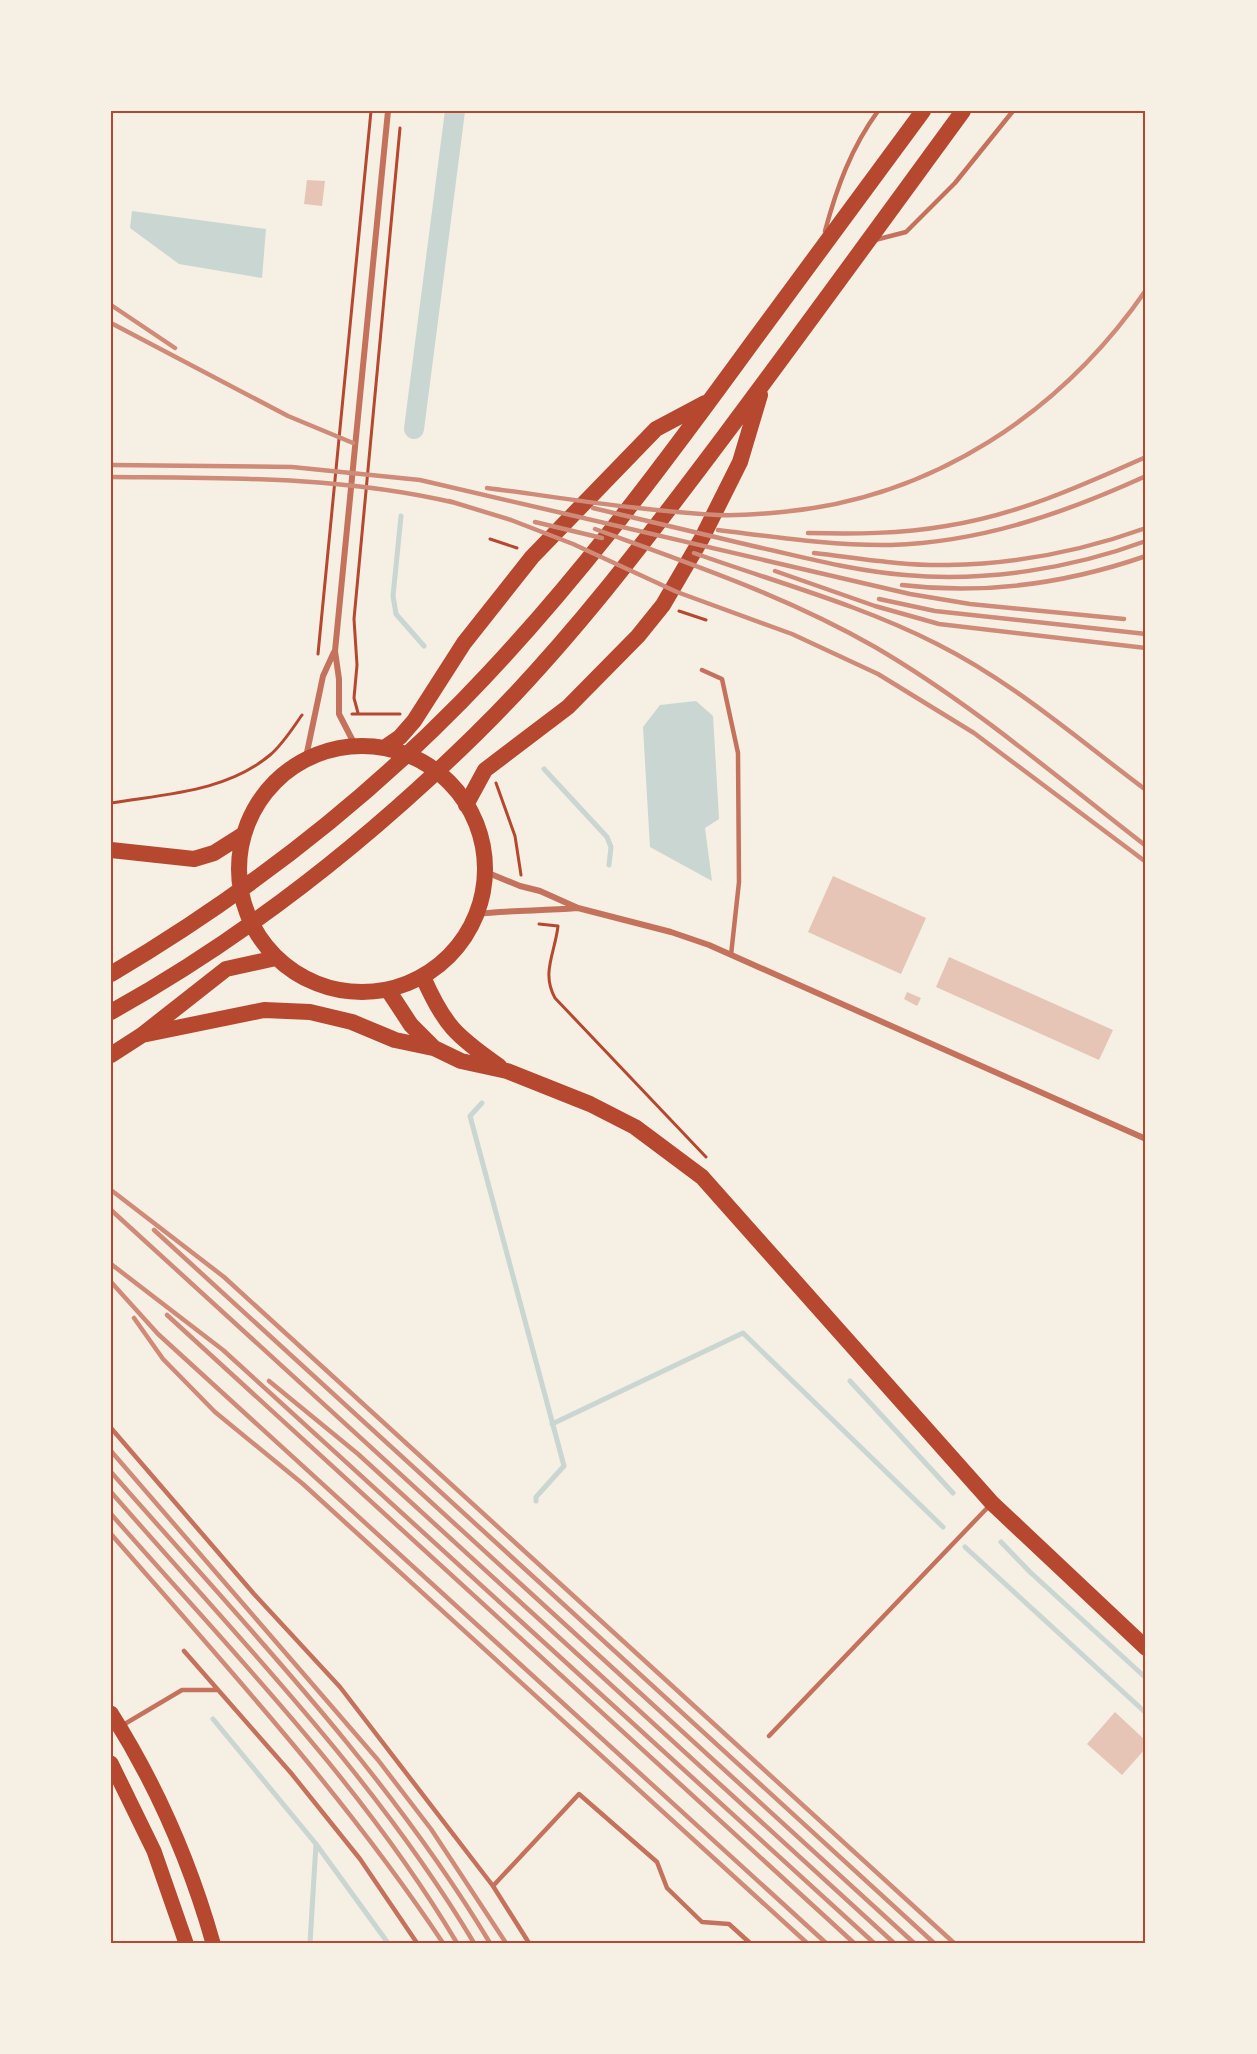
<svg xmlns="http://www.w3.org/2000/svg" width="1257" height="2054" viewBox="0 0 1257 2054" font-family="Quicksand,sans-serif">
	<style>
		.water { fill: #c9d6d2 }
		.lines { fill: none; stroke-linecap: round; stroke-linejoin: round }
		.stream { stroke: #c9d6d2; stroke-width: 5 }
		.canal { stroke: #c9d6d2; stroke-width: 20 }
		.building { fill: #e6c5b7 }
		.path { stroke: #b5482f; stroke-width: 3 }
		.service { stroke: #c5725c; stroke-width: 4.5 }
		.minor { stroke: #c5725c; stroke-width: 6 }
		.primary { stroke: #b5482f; stroke-width: 15 }
		.trunk { stroke: #b5482f; stroke-width: 16 }
		.rail { stroke: #cf8b77; stroke-width: 4.5 }
		.neatline { fill: none; stroke: #b5482f; stroke-width: 2 }
	</style>
	<rect width="100%" height="100%" fill="#f6efe4"/>
	<path class="water" d="M132 211 266 229 262 278 179 264 130 228Z
		M696 701 713 716 719 819 705 828 712 881 650 847 643 727 660 705Z"/>
	<g class="lines">
		<path class="stream" d="M401 516 393 596 396 614 424 646
			M544 769 607 837 611 847 609 865
			M482 1103 470 1116 564 1466 536 1497V1501
			M850 1381 953 1493
			M552 1424 743 1333 943 1527
			M1001 1542 1030 1572 1146 1678
			M965 1547 1146 1713
			M213 1719 316 1844 388 1943
			M310 1943 316 1844"/>
		<path class="canal" d="M414 429 455 111"/>
	</g>
	<path class="building" d="M307 180 325 181 322 206 304 204Z
		M833 876 926 918 901 974 808 932Z
		M949 957 1113 1030 1099 1060 936 987Z
		M907 992 921 998 917 1006 904 999Z
		M1115 1712 1146 1741V1748L1122 1775 1087 1744Z"/>
	<g class="lines">
		<path class="path" d="M490 539 517 548
			M679 611 706 620
			M318 654 371 111
			M358 713 354 698 357 665 354 619 400 128
			M352 714H400
			M496 783 515 836 521 875
			M111 803C165 794 226 792 270 755 283 744 292 729 302 715
			M539 924 558 926C555 953 541 973 555 998L706 1157"/>
		<path class="service" d="M825 231C837 187 851 148 878 111
			M875 240 906 232 955 183 1013 111
			M702 670 722 679 738 753 739 882 731 955
			M111 1428 254 1594 340 1687 493 1886 529 1943
			M184 1651 291 1773 360 1859 417 1943
			M123 1725 182 1690H218
			M769 1736 990 1505
			M493 1886 579 1794 657 1862 667 1888 702 1922 729 1924 750 1943"/>
		<path class="minor" d="M355 745 339 714V679L335 651 388 111
			M306 757 323 676 334 652
			M486 872 520 886 540 891 578 908 671 932 709 945 1146 1139
			M476 914C510 910 543 911 577 908"/>
		<path class="primary" d="M111 1713C156 1784 190 1862 213 1943
			M111 1763 154 1851 186 1943"/>
		<path class="trunk" d="M239 869a123 123 0 1 1 246 0a123 123 0 1 1-246 0Z
			M384 748 400 737 414 721 464 643 532 557 656 429 705 403
			M466 805 485 770 568 707 638 636 663 605 702 538 740 462 760 395
			M111 850 194 859 214 853 244 834
			M111 974C238 899 357 808 461 702 569 592 661 468 752 343 809 265 866 188 923 111
			M423 977C444 1025 456 1036 499 1066
			M388 990 411 1025 434 1048 461 1061 507 1071 590 1104 635 1127 702 1177 992 1503 1146 1648
			M111 1012C244 938 367 841 475 735 568 644 647 539 725 435 805 328 884 219 963 111
			M142 1035 264 1010 310 1012 352 1022 395 1040 433 1048
			M111 1055 142 1035 226 969 276 958"/>
		<path class="rail" d="M111 305 175 348
			M111 323 288 416 353 443
			M111 465 292 467 420 480 910 594 970 604 1124 619
			M111 477C228 478 342 476 456 503
			M487 488C564 498 641 511 718 515 739 516 761 514 782 512 933 498 1061 413 1146 290
			M449 501 511 520 573 544 677 592 792 634 878 674 974 733 1146 862
			M593 508C646 521 700 533 753 546 803 557 853 571 905 575 986 582 1070 569 1146 541
			M535 522 602 538
			M595 529C691 564 786 596 875 647 971 703 1058 778 1146 846
			M718 530C775 537 833 546 891 545 982 542 1065 513 1146 476
			M808 533C854 534 900 534 946 526 1017 515 1081 486 1146 457
			M694 553C775 582 861 605 937 644 1013 682 1079 740 1146 790
			M814 553C858 558 903 566 948 565 1016 564 1082 551 1146 528
			M775 571 875 606 939 624 1146 648
			M902 585C985 595 1068 583 1146 556
			M879 599 935 611 1146 634
			M111 1190 224 1277 954 1943
			M111 1210 914 1943
			M154 1230 934 1943
			M111 1264 223 1350 874 1943
			M111 1282 158 1334 826 1943
			M167 1315 854 1943
			M134 1318 163 1359 215 1412 303 1484 807 1943
			M269 1381 358 1454 894 1943
			M111 1451 378 1760 431 1829 506 1943
			M111 1472C243 1623 386 1770 490 1943
			M111 1492C237 1637 375 1777 474 1943
			M111 1514C232 1652 363 1785 457 1943
			M111 1534C227 1667 345 1796 443 1943"/>
	</g>
	<rect width="1257" height="2054" fill="none" stroke="#f6efe4" stroke-width="225"/>
	<rect x="112" y="112" width="1032" height="1830" class="neatline"/>
</svg>
